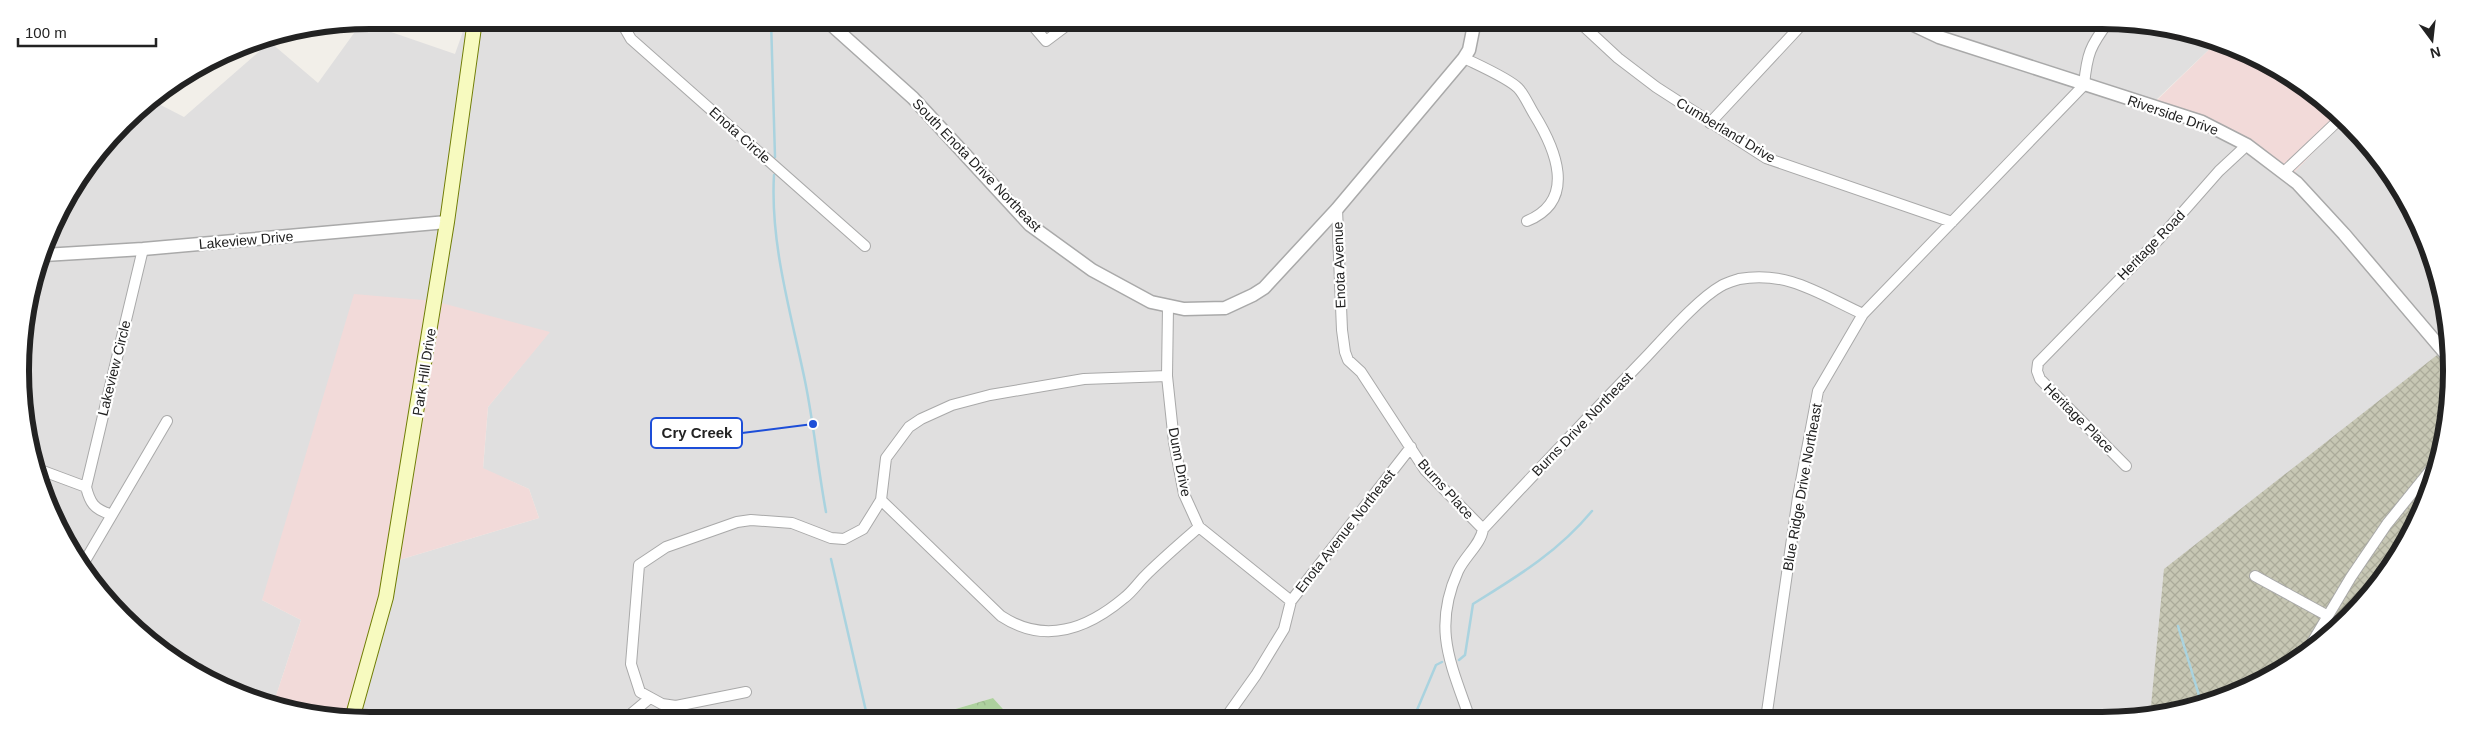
<svg xmlns="http://www.w3.org/2000/svg" width="2472" height="741" viewBox="0 0 2472 741" font-family="Helvetica,sans-serif">
	<style>
		.residential { fill: #e0dfdf }
		.commercial { fill: #f2dad9 }
		.construction { fill: url(#construction-cross-hatch) }
		.forest { fill: url(#forest-crowns) }
		.lines { fill: none; stroke-linecap: round; stroke-linejoin: round }
		.stream { stroke: #aad3df; stroke-width: 2.5 }
		.minor-casing { stroke: #a9a9a9; stroke-width: 12 }
		.tertiary-casing { stroke: #a9a9a9; stroke-width: 15 }
		.secondary-casing { stroke: #707d05; stroke-width: 16 }
		.minor { stroke: #fff; stroke-width: 10 }
		.tertiary { stroke: #fff; stroke-width: 12 }
		.secondary { stroke: #f7fabf; stroke-width: 14 }
		.labels { text-anchor: middle; stroke-width: 4.5; stroke-linejoin: round; paint-order: stroke }
		.street-label { font-size: 14px; fill: #222; stroke: #fff }
		.rim { fill: none; stroke: #222; stroke-width: 6 }
		.leader { fill: none; stroke: #1d4ed8; stroke-width: 2 }
		.callout-dot { fill: #1d4ed8; stroke: #fff; stroke-width: 2 }
		.callout { fill: #fff; stroke: #1d4ed8; stroke-width: 2 }
		.callout-label { font-size: 15px; text-anchor: middle; font-weight: bold; fill: #222 }
	</style>
	<defs>
		<pattern id="construction-cross-hatch" width="8" height="8" patternUnits="userSpaceOnUse" patternTransform="scale(1.25)"><rect width="8" height="8" fill="#c7c7b4"/><path d="M0 0l8 8M0 8l8-8" fill="none" stroke="#abab9a"/></pattern>
		<pattern id="forest-crowns" width="20" height="18" patternUnits="userSpaceOnUse" patternTransform="scale(1.25)"><rect width="20" height="18" fill="#add19e"/><path d="M2 6a3 3 0 1 1 6 0M12 15a3 3 0 1 1 6 0" fill="none" stroke="#95b388"/></pattern>
	</defs>
	<rect width="100%" height="100%" fill="#f2efe9"/>
	<path class="residential" d="M467 20H2101L2170 27 2218 41 2156 100 2289 178 2345 119 2350 123 2393 176 2425 237 2445 302 2450 354 2150 717 2147 718 1013 720 993 698 918 720 353 719 399 560 539 518 529 489 483 469 488 407 549 332 262 600 301 620 273 705 237 694 176 662 92 584 56 525 32 461 21 394 23 325 56 215 92 157 139 107 151 100 184 117 270 42 318 83 362 22 455 54Z"/>
	<path class="commercial" d="M2218 41 2236 47 2296 79 2345 119 2289 178 2156 101Z
		M354 294 434 301 550 332 488 407 483 468 529 489 539 518 399 560 353 719 302 714 273 705 301 620 262 600Z"/>
	<path class="construction" d="M2446 348 2450 354 2452 371 2445 439 2405 546 2333 634 2256 685 2150 717 2164 569Z"/>
	<path class="forest" d="M993 698 1013 720H918Z"/>
	<g class="lines">
		<path class="stream" d="M771 20 775 157
			M774 175C770 244 791 313 805 381 814 425 818 469 826 512
			M831 559 868 720
			M2178 626 2201 702
			M1459 660 1465 655 1473 604C1518 576 1558 552 1592 511
			M1416 719 1417 710 1436 665 1442 662"/>
		<g class="minor-casing">
			<path id="minor" d="M620 20 631 39 865 246
				M1028 20 1046 41 1074 20
				M1577 20 1618 58 1656 87 1766 158 1952 222
				M1464 58C1478 65 1508 78 1518 88 1524 94 1529 106 1534 114 1555 148 1578 200 1527 221
				M1710 123 1806 20
				M2284 172 2342 117
				M1337 209 1342 330 1345 352 1348 360 1361 372 1425 470 1483 529
				M1168 307 1167 376 1174 442 1184 494 1199 527 1291 601
				M1167 376 1084 379 990 395 952 405 921 419 909 427 886 458 881 500 1001 616C1045 645 1087 629 1124 598 1132 592 1138 583 1145 576 1162 559 1181 543 1199 527
				M2126 466 2040 379 2037 371 2038 363 2160 238 2219 171 2247 145
				M35 468 86 487
				M110 514C94 509 90 503 86 487L143 249
				M82 566 167 421
				M2255 576 2328 616
				M2307 651 2351 577 2387 524 2437 462
				M189 669H199
				M746 692 676 706 662 704 640 692 631 664 639 565 666 547 737 522 751 520 792 523 831 538 844 539 863 529 881 500
				M1767 715 1788 719
				M626 718 650 698
				M1470 719C1451 664 1432 629 1458 571 1465 556 1481 544 1483 529 1537 471 1592 413 1647 356 1666 336 1698 299 1721 286 1726 283 1733 281 1739 279 1788 270 1821 295 1863 314
				M1766 719 1798 497 1818 391 1863 314 2084 85C2087 54 2090 46 2109 21
				M1224 720 1256 675 1284 629 1291 601 1411 447"/>
		</g>
		<g class="tertiary-casing">
			<path id="tertiary" d="M826 20 913 98 1030 225 1092 270 1151 302 1184 309 1225 308 1253 295 1264 288 1337 209 1464 58 1469 50 1475 20
				M1903 20 1939 37 2202 122 2247 145 2297 183 2344 234 2451 360
				M44 255 143 249 447 222"/>
		</g>
		<g class="secondary-casing">
			<path id="secondary" d="M352 719 386 597 447 222 475 20"/>
		</g>
		<use href="#minor" class="minor"/>
		<use href="#tertiary" class="tertiary"/>
		<use href="#secondary" class="secondary"/>
	</g>
	<g class="labels">
		<g class="street-label">
			<text transform="translate(2173 115) rotate(19)" y="5">Riverside Drive</text>
			<text transform="translate(1726 130) rotate(31)" y="5">Cumberland Drive</text>
			<text transform="translate(740 135) rotate(42)" y="5">Enota Circle</text>
			<text transform="translate(977 165) rotate(46)" y="5">South Enota Drive Northeast</text>
			<text transform="translate(246 240) rotate(-5)" y="5">Lakeview Drive</text>
			<text transform="translate(2151 245) rotate(-46)" y="5">Heritage Road</text>
			<text transform="translate(1339 265) rotate(-92)" y="5">Enota Avenue</text>
			<text transform="translate(114 368) rotate(-76)" y="5">Lakeview Circle</text>
			<text transform="translate(424 372) rotate(-81)" y="5">Park Hill Drive</text>
			<text transform="translate(2079 418) rotate(45)" y="5">Heritage Place</text>
			<text transform="translate(1582 424) rotate(-46)" y="5">Burns Drive Northeast</text>
			<text transform="translate(1180 462) rotate(79)" y="5">Dunn Drive</text>
			<text transform="translate(1802 487) rotate(-80)" y="5">Blue Ridge Drive Northeast</text>
			<text transform="translate(1446 489) rotate(48)" y="5">Burns Place</text>
			<text transform="translate(1345 531) rotate(-52)" y="5">Enota Avenue Northeast</text>
		</g>
	</g>
	<path d="M0 0H2472V741H0ZM370 29H2102A341 341 0 0 1 2443 370V371A341 341 0 0 1 2102 712H370A341 341 0 0 1 29 371V370A341 341 0 0 1 370 29Z" fill="#fff" fill-rule="evenodd"/>
	<path class="rim" d="M370 29H2102A341 341 0 0 1 2443 370V371A341 341 0 0 1 2102 712H370A341 341 0 0 1 29 371V370A341 341 0 0 1 370 29Z"/>
	<path class="leader" d="M813 424L742 433"/>
	<circle class="callout-dot" cx="813" cy="424" r="5"/>
	<rect class="callout" x="651" y="418" width="91" height="30" rx="5"/>
	<g class="callout-label">
		<text x="697" y="438">Cry Creek</text>
	</g>
	<g transform="translate(2432 40) rotate(165)" stroke="#ffffff" stroke-width="4" paint-order="stroke">
	<path d="M0-4L9 19L0 12L-9 19Z" fill="#222222"/>
	<text y="-8" font-size="14" font-weight="bold" text-anchor="middle" fill="#222222">N</text>
	</g>
	<path d="M18 38v8h138v-8" fill="none" stroke="#222222" stroke-width="2.5"/>
	<text x="25" y="38" font-size="15" fill="#222222" stroke="#ffffff" stroke-width="4" paint-order="stroke">100 m</text>
</svg>
